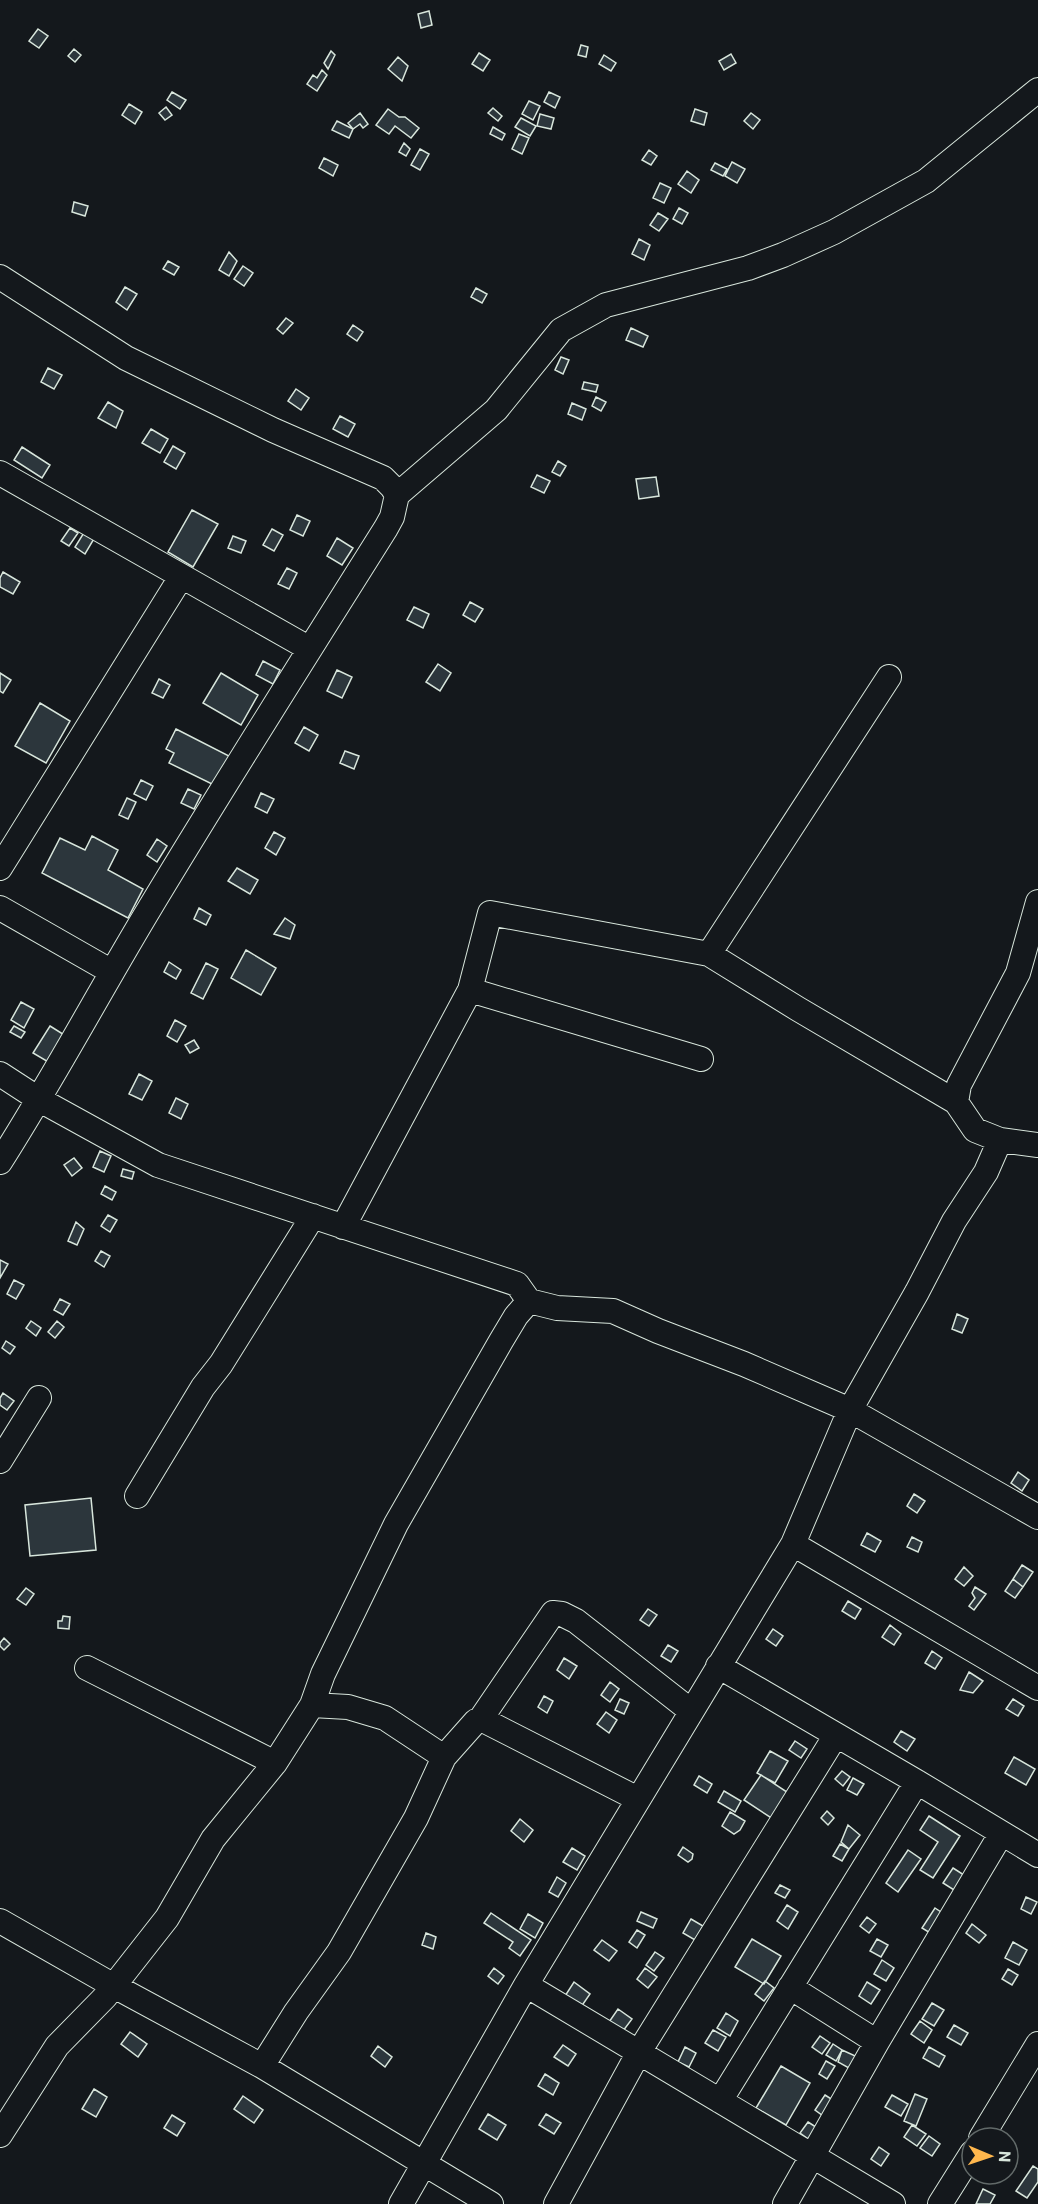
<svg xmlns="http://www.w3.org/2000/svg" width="1038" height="2204" viewBox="0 0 1038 2204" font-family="Roboto,sans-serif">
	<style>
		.building { fill: #2c363c; stroke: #d8e6dc; stroke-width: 1.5 }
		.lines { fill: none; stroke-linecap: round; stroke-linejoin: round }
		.minor-casing { stroke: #d8e6dc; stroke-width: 26 }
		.minor { stroke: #14181c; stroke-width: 24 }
	</style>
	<rect width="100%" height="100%" fill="#14181c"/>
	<path class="building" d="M429 11 432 25 421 28 418 14Z
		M38 29 48 36 39 48 29 41Z
		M581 45 588 47 586 57 578 55Z
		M74 49 81 55 75 62 68 56Z
		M331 51 335 55 328 69 324 63Z
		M479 53 490 60 483 71 472 64Z
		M731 54 736 63 724 70 719 61Z
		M604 55 616 63 611 71 599 64Z
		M398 57 408 66 402 81 388 69Z
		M322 70 327 75 317 91 307 84 313 75 317 78Z
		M172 92 186 100 180 109 167 100Z
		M549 92 560 97 555 108 544 102Z
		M529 101 540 106 533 120 522 114Z
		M129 104 142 112 135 124 122 115Z
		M166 107 172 115 165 120 159 113Z
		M493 108 502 116 498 121 488 113Z
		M388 109 399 117H405L419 128 411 138 395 126 389 134 376 125Z
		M695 109 707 113 704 125 691 121Z
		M360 113 368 124 363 128 360 124 353 129 348 123Z
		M751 113 760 120 753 129 744 121Z
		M540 114 554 118 551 129 537 126Z
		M521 118 536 126 530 136 515 127Z
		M337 121 353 129 349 138 332 130Z
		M493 127 505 134 502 140 490 134Z
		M519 134 529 138 522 154 512 149Z
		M404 143 410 149 406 156 399 152Z
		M420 149 429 154 420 170 411 165Z
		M649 150 657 156 651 165 642 160Z
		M324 158 338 165 333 176 319 168Z
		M732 162 745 169 737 183 725 176Z
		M715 163 727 169 723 176 711 170Z
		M687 171 699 180 691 193 678 184Z
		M660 183 671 188 664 203 653 198Z
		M74 202 88 206 85 216 72 212Z
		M679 208 688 213 682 224 673 219Z
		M658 213 668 219 659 231 650 225Z
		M639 239 650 245 644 260 632 254Z
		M229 252 237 261 229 276 219 270Z
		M168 261 179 267 174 275 163 269Z
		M243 266 253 273 244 286 234 279Z
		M125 287 137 294 127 310 116 302Z
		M476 288 487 294 482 303 471 297Z
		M286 318 293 323 283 334 277 329Z
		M353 325 363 332 357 341 347 334Z
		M631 328 648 336 643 347 626 340Z
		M561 357 569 360 563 374 555 370Z
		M48 368 62 375 54 389 41 382Z
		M584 382 598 385 596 392 582 389Z
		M296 389 309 398 301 410 288 401Z
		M596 397 606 402 601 411 592 406Z
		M108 402 123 411 116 428 98 418Z
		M572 403 586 409 582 420 568 414Z
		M340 416 355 424 348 437 333 429Z
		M151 429 168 439 160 453 142 443Z
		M173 446 185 453 176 469 164 462Z
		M22 447 50 465 42 478 14 460Z
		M558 461 566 466 560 476 552 472Z
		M537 475 550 481 544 493 531 487Z
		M656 477 659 496 639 499 636 479Z
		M192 510 218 524 193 567 168 552Z
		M297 515 310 521 303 536 290 530Z
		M70 528 78 533 69 546 61 541Z
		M272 529 283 535 274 551 263 545Z
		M85 531 95 537 85 554 75 547Z
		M233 536 246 541 241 553 228 548Z
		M337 538 353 548 342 565 327 556Z
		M287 568 297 573 289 589 278 584Z
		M3 572 20 582 13 594 0 587V578Z
		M470 602 483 609 475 622 463 615Z
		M414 607 429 614 423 628 407 620Z
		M263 661 280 670 273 684 256 675Z
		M438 664 451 673 440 691 426 682Z
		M337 670 352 677 342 698 327 691Z
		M0 673 11 680 3 693 0 691Z
		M221 673 258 695 241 725 203 703Z
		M159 679 170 685 163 698 152 693Z
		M40 703 70 721 46 763 15 746Z
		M304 727 318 735 309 751 295 743Z
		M176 729 229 756 214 785 169 763 174 753 166 749Z
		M345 751 359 756 354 769 340 763Z
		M141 780 153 786 146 800 134 794Z
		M188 789 201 795 194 809 181 803Z
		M261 793 274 799 267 813 255 807Z
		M127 798 136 802 128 819 119 815Z
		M274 832 285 838 276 855 265 848Z
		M92 836 118 850 108 870 143 889 128 918 42 873 60 838 85 850Z
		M157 839 167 846 157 862 147 855Z
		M237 868 258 880 250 894 228 881Z
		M199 908 211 915 206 925 194 919Z
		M285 918 295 925 290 939 274 934Z
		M246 950 276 968 261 995 231 978Z
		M169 962 181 970 176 979 164 972Z
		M206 963 218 969 203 999 191 993Z
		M21 1002 34 1009 24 1028 11 1020Z
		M175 1020 186 1026 177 1042 167 1036Z
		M14 1026 25 1032 21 1038 10 1032Z
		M50 1026 66 1036 50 1063 33 1053Z
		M194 1040 199 1048 190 1053 185 1045Z
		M139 1074 152 1081 142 1100 129 1094Z
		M176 1098 188 1104 181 1119 169 1113Z
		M100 1151 111 1156 104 1172 93 1167Z
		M74 1158 82 1168 72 1176 64 1165Z
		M123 1169 134 1172 132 1179 121 1176Z
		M105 1186 116 1192 112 1200 101 1194Z
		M108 1215 117 1220 110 1232 101 1226Z
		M76 1222 84 1229 77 1245 68 1241Z
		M101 1251 110 1256 104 1267 95 1261Z
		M0 1260 8 1264 0 1278Z
		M14 1280 24 1285 16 1299 7 1294Z
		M60 1299 70 1304 63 1315 54 1310Z
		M957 1314 968 1319 962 1333 952 1329Z
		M31 1321 41 1328 36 1336 26 1328Z
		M57 1321 64 1327 55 1338 48 1332Z
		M6 1341 15 1347 10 1354 2 1348Z
		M3 1393 14 1401 7 1410 0 1405V1398Z
		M1018 1472 1029 1480 1022 1491 1011 1483Z
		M914 1494 925 1501 917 1513 907 1506Z
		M91 1498 96 1550 30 1556 25 1505Z
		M867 1533 881 1541 875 1552 861 1545Z
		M912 1537 922 1542 918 1552 907 1547Z
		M1022 1565 1033 1572 1023 1587 1013 1579Z
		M964 1567 973 1576 964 1586 955 1579Z
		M1013 1579 1023 1587 1015 1598 1005 1591Z
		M975 1587 986 1594 974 1610 969 1606 975 1598 972 1593Z
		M26 1588 34 1594 26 1605 17 1599Z
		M848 1601 861 1609 855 1619 842 1611Z
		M648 1609 657 1615 649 1626 640 1620Z
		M63 1616 70 1617 69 1629 58 1628V1621H62Z
		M890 1625 901 1634 894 1645 882 1637Z
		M773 1629 783 1636 776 1646 766 1639Z
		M4 1638 10 1644 4 1650 0 1646V1643Z
		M668 1645 678 1651 671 1662 661 1656Z
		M932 1651 942 1658 935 1669 925 1663Z
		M564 1658 577 1666 569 1679 557 1670Z
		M969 1672 983 1681 973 1693 960 1690Z
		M610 1682 619 1689 610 1702 601 1695Z
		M544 1696 553 1701 547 1713 538 1707Z
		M620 1699 629 1703 624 1714 615 1710Z
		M1013 1699 1024 1706 1018 1716 1006 1709Z
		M606 1712 617 1720 609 1733 597 1724Z
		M901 1731 915 1739 907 1751 894 1742Z
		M795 1741 807 1749 801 1758 789 1750Z
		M770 1751 788 1761 775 1783 757 1773Z
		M1014 1757 1035 1769 1026 1785 1005 1773Z
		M842 1771 850 1777 843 1786 835 1779Z
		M761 1775 793 1796 779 1823 744 1800Z
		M699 1776 712 1784 707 1793 694 1785Z
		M853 1778 864 1784 857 1795 847 1790Z
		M724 1791 741 1801 735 1812 718 1802Z
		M827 1811 834 1818 828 1825 821 1818Z
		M730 1812 745 1821 740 1830 734 1834 722 1826Z
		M929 1816 960 1836 933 1878 920 1870 938 1842 920 1830Z
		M520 1819 533 1830 524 1842 511 1831Z
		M848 1825 860 1835 849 1849 841 1842Z
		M840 1844 849 1849 842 1861 833 1856Z
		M683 1847 693 1854 692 1859 688 1862 678 1855Z
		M572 1848 585 1856 577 1870 563 1862Z
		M908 1850 921 1859 898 1892 886 1883Z
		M953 1868 964 1875 954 1890 943 1883Z
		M557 1877 566 1883 558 1897 549 1892Z
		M780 1885 790 1890 785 1898 775 1893Z
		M1026 1897 1037 1902 1031 1914 1021 1909Z
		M787 1905 798 1912 788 1929 777 1921Z
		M935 1908 947 1916 935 1936 922 1928Z
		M641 1912 657 1919 653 1928 637 1921Z
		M491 1913 531 1940 520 1956 509 1948 513 1942 484 1923Z
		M528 1914 543 1923 535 1938 520 1929Z
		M867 1917 876 1924 869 1933 860 1926Z
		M691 1919 703 1926 695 1940 683 1933Z
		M972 1924 986 1935 979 1943 966 1933Z
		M637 1930 645 1935 637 1948 629 1942Z
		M426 1933 436 1937 433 1949 422 1945Z
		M752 1939 781 1956 764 1984 735 1967Z
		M877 1939 888 1945 881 1957 870 1951Z
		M602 1940 617 1951 609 1961 594 1950Z
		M1013 1942 1027 1950 1019 1965 1005 1958Z
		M655 1952 664 1958 654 1971 646 1965Z
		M882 1960 894 1968 886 1981 874 1974Z
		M494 1968 504 1976 498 1984 488 1976Z
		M645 1968 657 1977 648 1988 637 1979Z
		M1008 1969 1018 1975 1012 1985 1002 1979Z
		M765 1981 774 1988 764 2001 755 1994Z
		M574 1982 590 1994 581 2007 565 1996Z
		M867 1982 880 1990 871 2004 859 1996Z
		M932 2003 944 2010 934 2026 922 2019Z
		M618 2009 632 2019 623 2031 609 2022Z
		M726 2013 738 2021 730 2036 717 2028Z
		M920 2021 932 2030 924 2043 911 2034Z
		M954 2025 968 2033 961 2045 947 2037Z
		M713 2030 726 2037 718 2051 705 2043Z
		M130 2032 147 2044 138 2057 121 2044Z
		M820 2036 830 2043 822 2054 812 2047Z
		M833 2044 842 2050 836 2061 826 2055Z
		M563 2045 576 2054 568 2066 554 2057Z
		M378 2046 392 2057 385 2067 371 2056Z
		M685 2047 696 2053 689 2067 678 2062Z
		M929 2047 945 2056 939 2067 923 2058Z
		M842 2050 862 2059 856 2072 838 2062Z
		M826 2061 835 2066 827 2079 819 2074Z
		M781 2066 810 2083 786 2125 756 2108Z
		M545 2074 559 2083 553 2095 538 2086Z
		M94 2089 107 2097 96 2117 82 2109Z
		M915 2094 927 2099 916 2126 904 2121Z
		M825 2095 836 2102 826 2118 815 2110Z
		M892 2095 908 2104 901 2116 885 2107Z
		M243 2096 263 2110 254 2123 234 2109Z
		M488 2114 506 2125 497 2140 479 2129Z
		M546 2114 561 2123 554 2134 539 2125Z
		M172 2115 185 2123 177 2136 164 2128Z
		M808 2122 819 2129 811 2141 800 2133Z
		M912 2125 926 2134 917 2146 904 2137Z
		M929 2136 940 2144 932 2156 920 2148Z
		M879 2147 889 2154 881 2166 871 2159Z
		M1033 2166 1038 2169V2182L1027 2198 1016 2191Z
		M983 2189 995 2195 990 2204H976Z"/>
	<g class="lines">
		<g class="minor-casing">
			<path id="minor" d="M0 277 126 358 273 430 383 478 392 487 397 495 392 517 386 528C305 657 223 786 145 916 96 998 51 1082 0 1162
				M0 473 310 649
				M397 495 496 410 561 330 606 305 748 268 783 255 834 232 926 181 1038 90
				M0 868 181 577
				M1038 902 1018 973 959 1085 956 1102 975 1130 1000 1140 1038 1145
				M0 908 112 972
				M709 954 889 677
				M470 990 701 1059
				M0 1074 40 1100 158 1165 517 1284 529 1301
				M343 1227 470 990 490 913 709 954 798 1009 956 1102
				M0 1461 39 1398
				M137 1496 203 1387 221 1364 313 1216
				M793 1544 1038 1688
				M718 1666 917 1782 1038 1855
				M87 1668 275 1763
				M480 1720 553 1613 562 1614 576 1621 691 1711
				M444 1757 476 1721 483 1720 638 1799
				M0 1921 114 1986 262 2066 491 2204
				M526 1985 893 2204
				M790 1987 877 2042
				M262 2066 296 2012 339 1952 416 1818 444 1757 385 1718 348 1707 312 1705
				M720 2101 917 1782
				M0 2135 57 2046 105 1997 167 1918 213 1839 275 1763 312 1705 323 1674 396 1524 501 1341 516 1316 529 1301 557 1308 613 1311 658 1331 744 1364 850 1410 1038 1517
				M981 2138 1038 2044
				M401 2204 526 1985 793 1544 850 1410 917 1292 954 1221 986 1172 1000 1140
				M556 2204 639 2052 836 1735
				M785 2204 877 2042 1001 1834
				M940 2204 972 2153"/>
		</g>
		<use href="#minor" class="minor"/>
	</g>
	<g transform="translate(990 2156) rotate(92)"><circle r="28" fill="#14181c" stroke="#626a69" stroke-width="1.5"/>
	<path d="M0-4.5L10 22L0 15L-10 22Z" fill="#ffb74d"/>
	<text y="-9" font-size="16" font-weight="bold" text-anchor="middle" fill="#d8e6dc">N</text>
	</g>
</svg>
